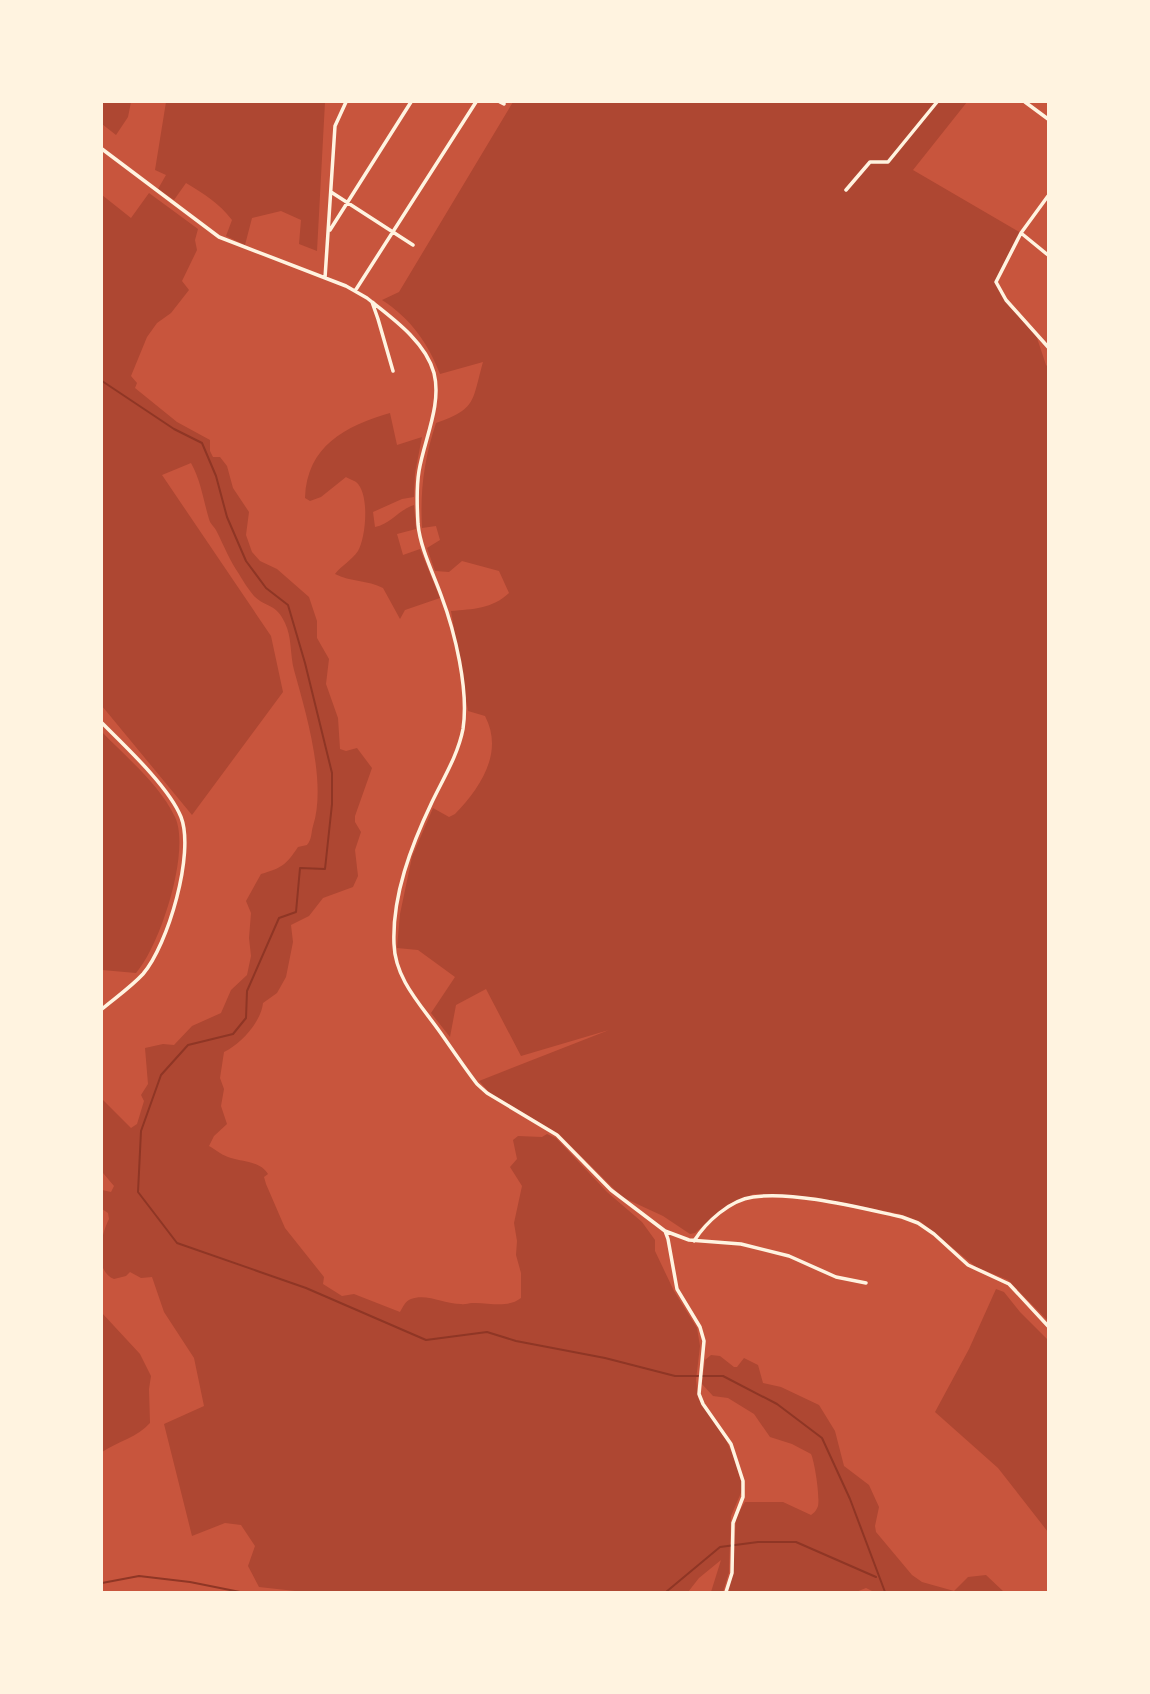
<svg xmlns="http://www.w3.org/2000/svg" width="1150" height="1694" viewBox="0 0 1150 1694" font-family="'Crimson Pro',serif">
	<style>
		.green { fill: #ae4732 }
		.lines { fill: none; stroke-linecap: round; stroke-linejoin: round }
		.stream { stroke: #8f3625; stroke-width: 2 }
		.minor { stroke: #fff3e0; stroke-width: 3.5 }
	</style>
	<rect width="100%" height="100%" fill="#c8553d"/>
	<path class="green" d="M102 102H131L128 117 116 135 102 124Z
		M166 102H325L317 251 299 244 301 220 281 211 252 218 245 245 226 236 232 220C219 203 204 194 186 183L174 200 158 189 166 175 155 170Z
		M513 102H967L913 170 1021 233 999 273 997 286 1036 335 1046 365 1048 367V1321L1008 1280 976 1267 921 1222 900 1214 813 1197 754 1194 727 1205 695 1233 690 1234 663 1216 622 1197 559 1134 490 1093 479 1081 609 1030 521 1056 486 989 456 1005 450 1037 431 1013 455 977 418 950 397 948 400 914 412 857 433 808 449 817 455 814C481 787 504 752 485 716L468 711 451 611C473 609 492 609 509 593L499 571 462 561 449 572 435 571 427 548 440 540 436 526 422 528C420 491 424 459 436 423 477 409 472 401 483 362L440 374C428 343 411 319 382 300L399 292Z
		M149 193 198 229 195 240 197 250 182 281 189 290 171 313 157 323 147 337 131 376 137 383 135 388 177 422 210 440V451L213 457H220L227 466 233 488 249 512 246 535 252 552 260 561 277 569 309 597 317 621V638L329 659 326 684 338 718 340 749 346 751 357 748 372 768 355 816V822L361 832 355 850 358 876 353 887 323 898 309 916 291 925 293 942 286 977 277 993 263 1003C261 1022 241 1044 224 1052L220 1078 224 1089 221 1106 227 1124 214 1136 209 1146C216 1150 223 1156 231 1158 243 1162 260 1161 268 1174L264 1177 266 1184 285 1228 324 1277 323 1284 342 1296 354 1294 400 1312C403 1307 405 1301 411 1299 426 1293 445 1304 461 1304 465 1305 468 1303 472 1303 488 1302 507 1309 521 1298V1273L516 1255 517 1241 514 1223 522 1186 510 1167 517 1159 513 1140 518 1136 542 1137 547 1134 556 1138 607 1192 642 1222 655 1240V1251L674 1291 697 1328 700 1346 696 1380 698 1398 725 1438 733 1455 743 1488 731 1516 729 1572 723 1592H711L721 1560 699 1578 688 1592H304L259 1587 248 1566 255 1546 241 1525 225 1523 192 1536 164 1424 204 1406 194 1358 164 1312 152 1277 141 1278 130 1272 126 1276 114 1279C93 1271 101 1234 109 1219L108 1213 102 1209V1190L111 1192 114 1186 103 1173 102 1166V1099L131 1128 137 1124 144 1101 141 1095 148 1084 145 1048 163 1044 174 1045 192 1026 221 1013 231 990 247 975 251 956 249 938 251 913 246 901 261 874C282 868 286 865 298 847L307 845C312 839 311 833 313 826 327 783 306 713 294 670 290 655 292 637 285 623 276 603 266 608 254 596 249 590 243 581 239 574 230 561 224 546 217 532 215 527 210 524 209 519 203 499 201 481 191 463L162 475 271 636 283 692 192 815 102 706V195L131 218Z
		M390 413 397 445 422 437 415 473 414 497 402 499 373 512 375 527C391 524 397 511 414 505L416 529 397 534 403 555 420 549 440 598 405 610 400 619 383 588C368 580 350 582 335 574 342 565 351 561 358 551 366 538 370 493 356 482 355 481 347 478 346 477L321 497 310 501 305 498C307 446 345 426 390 413Z
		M102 732C127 758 159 784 175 817 191 851 160 946 136 973L102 970Z
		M996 1289 1004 1292 1020 1312 1048 1340V1532L998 1468 935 1412 969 1349Z
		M102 1313 140 1354 151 1376 149 1389 150 1423C138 1437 117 1442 102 1452Z
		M711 1355 720 1356 734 1367H737L744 1358 758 1365 763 1383 781 1387 819 1405 835 1431 844 1466 869 1485 879 1507 875 1526 876 1532 912 1575 922 1582 954 1591 968 1577 986 1575 1004 1592H874L866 1588 856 1592H727L733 1573 736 1517 745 1502H783L811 1515C815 1512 816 1511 818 1506 820 1497 815 1463 811 1454L792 1444 770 1437 754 1414 728 1398 713 1396 702 1384 705 1360Z"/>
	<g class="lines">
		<path class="stream" d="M102 381 174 429 202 443 216 476 227 517 246 561 266 588 288 605 305 663 332 773V804L325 869 300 868 296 912 279 918 247 991 246 1018 233 1034 188 1045 161 1075 141 1131 138 1192 177 1243 306 1288 426 1340 487 1332 516 1341 605 1358 675 1376H723L777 1404 822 1438 850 1499 885 1592
			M102 1583 139 1576 190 1582 240 1592
			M666 1592 720 1547 758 1542H796L876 1577"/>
		<path class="minor" d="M500 102 504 104
			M1025 102 1048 119
			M102 149 219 237 346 286 367 298 372 302 378 319 393 371
			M846 190 870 162H888L937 102
			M331 192 413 245
			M1048 196 1021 233 996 282 1006 300 1048 347
			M330 230 411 102
			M1021 233 1048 255
			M325 278 335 126 346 102
			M355 291 476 102
			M372 302C395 320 426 343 434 373 442 405 424 440 419 471 416 489 417 507 418 524 420 547 433 573 441 595 455 632 469 690 463 729 458 755 443 779 432 802 411 846 392 896 394 944 395 979 421 1005 440 1032 452 1049 464 1067 477 1084L487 1093 557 1135 611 1190 665 1231 668 1239 677 1289 700 1327 704 1341 699 1394 703 1404 731 1444 743 1481V1497L733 1523 732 1573 726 1592
			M102 723C125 746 169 787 181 817 195 853 168 945 143 974 131 987 115 998 102 1009
			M665 1231 689 1240 741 1244 789 1256 836 1277 866 1283
			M694 1241C706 1222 730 1200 753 1197 795 1191 860 1208 902 1217L918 1223 934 1234 968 1265 1009 1284 1048 1326"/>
	</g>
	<rect width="1150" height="1694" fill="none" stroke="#fff3e0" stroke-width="206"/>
</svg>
